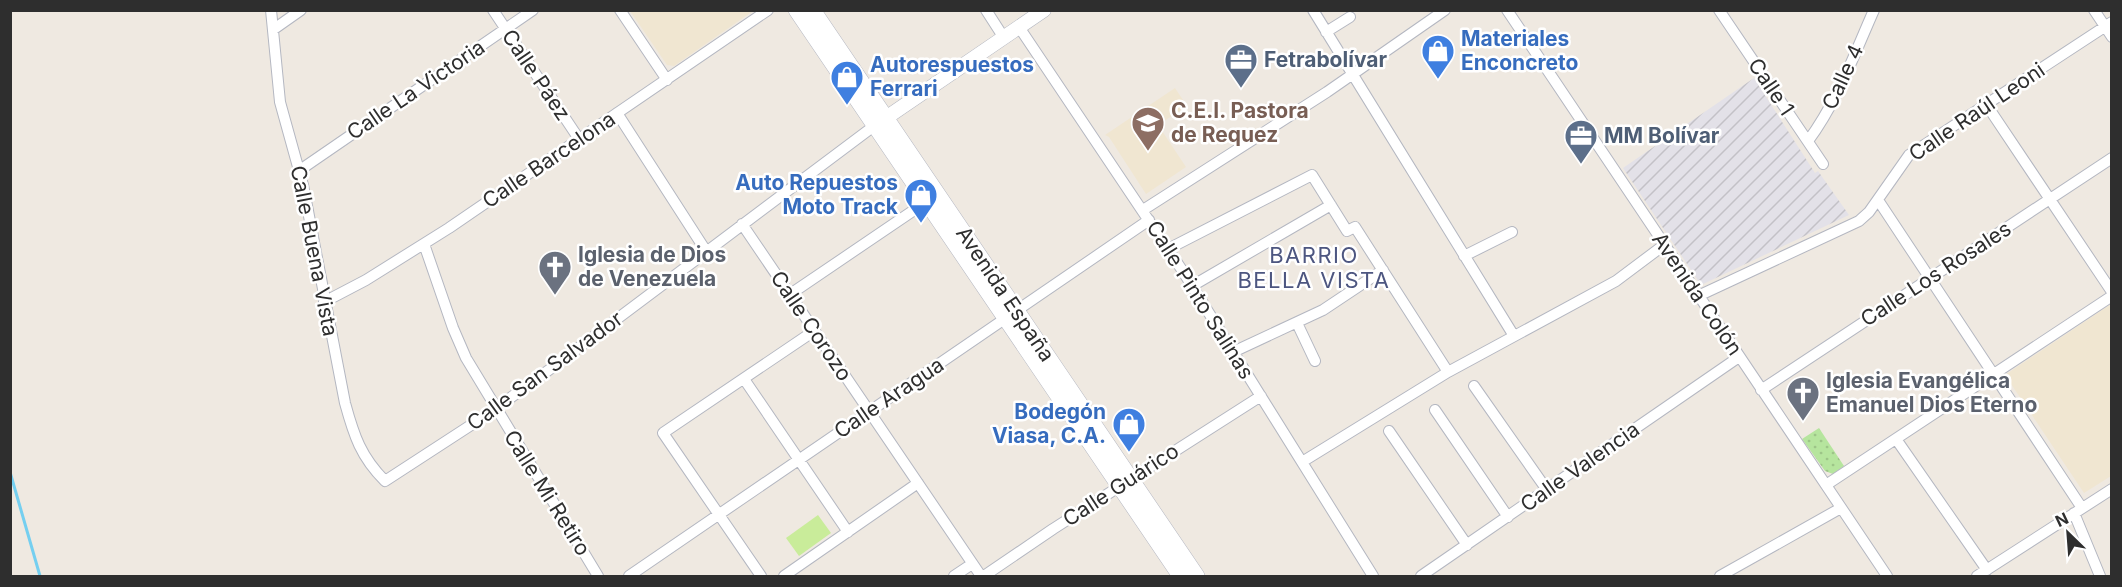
<svg xmlns="http://www.w3.org/2000/svg" width="2122" height="587" viewBox="0 0 2122 587" font-family="Inter,sans-serif">
	<style>
		.industrial { fill: url(#industrial-furrows) }
		.education { fill: #f0e6d1 }
		.green { fill: url(#green-dots) }
		.pitch { fill: #c9ec9a }
		.lines { fill: none; stroke-linecap: round; stroke-linejoin: round }
		.stream { stroke: #75cff0; stroke-width: 3 }
		.minor-casing { stroke: #b4b7c1; stroke-width: 12 }
		.tertiary-casing { stroke: #b4b7c1; stroke-width: 15 }
		.secondary-casing { stroke: #b4b7c1; stroke-width: 16 }
		.minor { stroke: #fff; stroke-width: 10 }
		.tertiary { stroke: #fff; stroke-width: 14 }
		.secondary { stroke: #fff; stroke-width: 15 }
		.labels { text-anchor: middle; stroke-width: 5; stroke-linejoin: round; paint-order: stroke }
		.shop-label { font-size: 21px; font-weight: bold; fill: #366cbe; stroke: #fff; text-anchor: start }
		.service-label { font-size: 21px; font-weight: bold; fill: #4e5e75; stroke: #fff; text-anchor: start }
		.street-label { font-size: 21px; fill: #2e2e2e; stroke: #fff }
		.education-label { font-size: 21px; font-weight: bold; fill: #785e54; stroke: #fff; text-anchor: start }
		.worship-label { font-size: 21px; font-weight: bold; fill: #5b616d; stroke: #fff; text-anchor: start }
		.neighbourhood-label { font-size: 22px; letter-spacing: 1.5px; fill: #4d5680; stroke: #fff }
	</style>
	<defs>
		<pattern id="industrial-furrows" width="10" height="10" patternUnits="userSpaceOnUse" patternTransform="scale(1.5)"><rect width="10" height="10" fill="#e3e1e8"/><path d="M-1 1l2-2M0 10L10 0M9 11l2-2" fill="none" stroke="#c3c1c7"/></pattern>
		<pattern id="green-dots" width="8" height="8" patternUnits="userSpaceOnUse" patternTransform="scale(1.5)"><rect width="8" height="8" fill="#b6e59e"/><path d="M2 2h.1M6 6h.1" fill="none" stroke="#9dc588" stroke-width="1.8" stroke-linecap="round"/></pattern>
	</defs>
	<rect width="100%" height="100%" fill="#efe9e1"/>
	<path class="industrial" d="M1754 78 1815 173 1818 171 1849 215 1701 285 1623 168Z"/>
	<path class="education" d="M630 11H753L674 66 667 65Z
		M1175 88 1187 106 1158 125 1186 167 1146 194 1109 137 1105 135Z
		M2111 304V476L2084 493 2005 375Z"/>
	<path class="green" d="M1819 428 1844 466 1833 474 1825 471 1802 439Z"/>
	<path class="pitch" d="M818 515 831 533 799 556 786 538Z"/>
	<g class="lines">
		<path class="stream" d="M10 472 40 576"/>
		<g class="minor-casing">
			<path id="minor" d="M271 10 280 102 303 185 345 403C354 436 361 457 385 481L488 414 553 367 874 126
				M493 10 579 139
				M620 10 667 80
				M986 10 1004 38
				M1313 10 1514 336
				M1507 10 1887 576
				M1719 10 1823 164
				M2094 10 2112 37
				M1019 27 1184 273 1373 576
				M274 29 301 10
				M1326 32 1350 17
				M1986 104 2112 292
				M617 113 706 251
				M1808 141C1837 102 1854 55 1874 10
				M300 170 533 10
				M1878 200 2082 508
				M1143 210 1327 92 1445 10
				M742 224 981 576
				M424 244 453 328 466 358 598 576
				M1168 249 1312 175 1347 231 1355 227 1448 372
				M1464 256 1512 232
				M1192 286 1331 205
				M789 295 926 202
				M1698 296 1859 221 1869 212 1909 155 2112 22
				M324 302 366 280 449 228 768 10
				M1297 323 1315 361
				M1233 352 1323 310 1383 270
				M744 379 848 532
				M1474 386 1547 490
				M1761 390 2112 158
				M1435 410 1508 517
				M1389 431 1467 545
				M1896 439 1987 570
				M1302 462 1448 372 1616 281 1664 245
				M1826 485 2112 296
				M2074 513 2100 576
				M629 576 1149 220
				M761 576 663 433 814 331
				M784 576 918 483
				M954 576 972 564
				M984 576 1053 529 1261 396
				M1421 576 1739 357
				M1720 576 1841 508
				M1977 576 2112 489"/>
		</g>
		<g class="tertiary-casing">
			<path id="tertiary" d="M877 124 1044 10"/>
		</g>
		<g class="secondary-casing">
			<path id="secondary" d="M796 10 1180 576
				M813 10 1197 576"/>
		</g>
		<use href="#minor" class="minor"/>
		<use href="#tertiary" class="tertiary"/>
		<use href="#secondary" class="secondary"/>
	</g>
	<defs>
		<g id="shop-pin" transform="scale(1.725)"><path d="M0 17L-7.5 6A9.5 9.5 0 1 1 7.5 6Z" fill="#3f7fe0" stroke="#fff"/><path d="M-5-2.5h2.3a2.7 3.5 0 0 1 5.4 0H5L5.5 6h-11ZM-1.5-2.5h3a1.5 2.3 0 0 0-3 0Z" fill="#fff"/></g>
		<g id="office-pin" transform="scale(1.725)"><path d="M0 17L-7.5 6A9.5 9.5 0 1 1 7.5 6Z" fill="#5c6f8a" stroke="#fff"/><path d="M-6-3h4V-5.5h4V-3h4V5H-6ZM-1-4.5V-3h2v-1.5ZM-6 0V1H6V0Z" fill="#fff"/></g>
		<g id="school-pin" transform="scale(1.725)"><path d="M0 17L-7.5 6A9.5 9.5 0 1 1 7.5 6Z" fill="#8d6e63" stroke="#fff"/><path d="M0-5L7-2L0 1L-7-2ZM-4 1L0 2.5L4 1V4Q0 6-4 4Z" fill="#fff"/></g>
		<g id="church-pin" transform="scale(1.725)"><path d="M0 17L-7.5 6A9.5 9.5 0 1 1 7.5 6Z" fill="#6b7280" stroke="#fff"/><path d="M-1.2-6h2.4v3.5h3.3v2.4h-3.3V6h-2.4V-.1h-3.3v-2.4h3.3Z" fill="#fff"/></g>
	</defs>
	<g fill-rule="evenodd">
		<use href="#shop-pin" x="1438" y="51"/>
		<use href="#office-pin" x="1241" y="60"/>
		<use href="#shop-pin" x="847" y="77"/>
		<use href="#school-pin" x="1148" y="123"/>
		<use href="#office-pin" x="1581" y="136"/>
		<use href="#shop-pin" x="921" y="195"/>
		<use href="#church-pin" x="555" y="267"/>
		<use href="#church-pin" x="1803" y="393"/>
		<use href="#shop-pin" x="1129" y="424"/>
	</g>
	<g class="labels">
		<g class="shop-label">
			<text x="1461" y="46">Materiales<tspan x="1461" dy="24">Enconcreto</tspan></text>
			<text x="870" y="72">Autorespuestos<tspan x="870" dy="24">Ferrari</tspan></text>
			<text x="898" y="190" text-anchor="end">Auto Repuestos<tspan x="898" dy="24">Moto Track</tspan></text>
			<text x="1106" y="419" text-anchor="end">Bodegón<tspan x="1106" dy="24">Viasa, C.A.</tspan></text>
		</g>
		<g class="service-label">
			<text x="1264" y="67">Fetrabolívar</text>
			<text x="1604" y="143">MM Bolívar</text>
		</g>
		<g class="street-label">
			<text transform="translate(536 75) rotate(56)" y="7">Calle Páez</text>
			<text transform="translate(1843 77) rotate(-65)" y="7">Calle 4</text>
			<text transform="translate(1771 87) rotate(56)" y="7">Calle 1</text>
			<text transform="translate(416 90) rotate(-34)" y="7">Calle La Victoria</text>
			<text transform="translate(1977 112) rotate(-34)" y="7">Calle Raúl Leoni</text>
			<text transform="translate(549 160) rotate(-34)" y="7">Calle Barcelona</text>
			<text transform="translate(314 251) rotate(79)" y="7">Calle Buena Vista</text>
			<text transform="translate(1936 274) rotate(-33)" y="7">Calle Los Rosales</text>
			<text transform="translate(1005 294) rotate(56)" y="7">Avenida España</text>
			<text transform="translate(1697 294) rotate(56)" y="7">Avenida Colón</text>
			<text transform="translate(1200 300) rotate(58)" y="7">Calle Pinto Salinas</text>
			<text transform="translate(811 326) rotate(56)" y="7">Calle Corozo</text>
			<text transform="translate(545 371) rotate(-36)" y="7">Calle San Salvador</text>
			<text transform="translate(889 398) rotate(-34)" y="7">Calle Aragua</text>
			<text transform="translate(1580 467) rotate(-35)" y="7">Calle Valencia</text>
			<text transform="translate(1121 485) rotate(-33)" y="7">Calle Guárico</text>
			<text transform="translate(547 493) rotate(58)" y="7">Calle Mi Retiro</text>
		</g>
		<g class="education-label">
			<text x="1171" y="118">C.E.I. Pastora<tspan x="1171" dy="24">de Requez</tspan></text>
		</g>
		<g class="worship-label">
			<text x="578" y="262">Iglesia de Dios<tspan x="578" dy="24">de Venezuela</tspan></text>
			<text x="1826" y="388">Iglesia Evangélica<tspan x="1826" dy="24">Emanuel Dios Eterno</tspan></text>
		</g>
		<g class="neighbourhood-label">
			<text x="1314" y="263">BARRIO<tspan x="1314" dy="25">BELLA VISTA</tspan></text>
		</g>
	</g>
	<rect width="2122" height="587" fill="none" stroke="#2e2e2e" stroke-width="24"/>
	<g transform="translate(2068 533) rotate(335)" stroke="#ffffff" stroke-width="4.5" paint-order="stroke">
	<path d="M0-4.5L10 22L0 15L-10 22Z" fill="#2e2e2e"/>
	<text y="-9" font-size="16" font-weight="bold" text-anchor="middle" fill="#2e2e2e">N</text>
	</g>
</svg>
